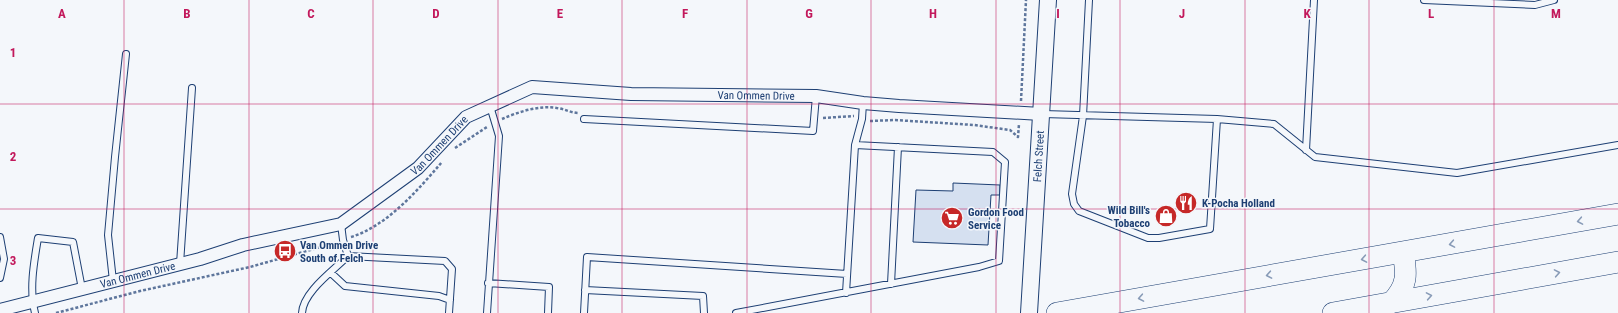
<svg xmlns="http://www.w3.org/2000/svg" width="1618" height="313" viewBox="0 0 1618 313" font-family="'Roboto Condensed',sans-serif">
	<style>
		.building { fill: #d5e0f0; stroke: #1d3f73 }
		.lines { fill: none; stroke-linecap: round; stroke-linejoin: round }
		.lane-casing { stroke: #1d3f73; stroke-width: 8 }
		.street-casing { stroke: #1d3f73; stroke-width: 14 }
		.secondary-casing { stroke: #1d3f73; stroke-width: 18 }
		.highway-casing { stroke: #1d3f73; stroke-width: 22 }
		.path { stroke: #5e769c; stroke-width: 2.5; stroke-dasharray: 3 2; stroke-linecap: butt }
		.lane { stroke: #f4f7fb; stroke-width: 6 }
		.street { stroke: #f4f7fb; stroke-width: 12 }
		.secondary { stroke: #f4f7fb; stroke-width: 16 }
		.highway { stroke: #f4f7fb; stroke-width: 21 }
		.oneway { stroke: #889bb7 }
		.grid { fill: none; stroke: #c2185b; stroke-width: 1; stroke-opacity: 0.55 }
		.labels { text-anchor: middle; stroke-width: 3; stroke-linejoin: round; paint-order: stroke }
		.street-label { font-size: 11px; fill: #1d3f73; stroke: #f4f7fb }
		.poi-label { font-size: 11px; font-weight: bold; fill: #1d3f73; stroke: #f4f7fb; text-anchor: start }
		.grid-label { font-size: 13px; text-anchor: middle; font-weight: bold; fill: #c2185b; stroke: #f4f7fb; stroke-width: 3; stroke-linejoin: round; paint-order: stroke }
	</style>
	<rect width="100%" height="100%" fill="#f4f7fb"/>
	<path class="building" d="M953 183 1000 185V195H991L988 245 913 242 916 190 953 191Z"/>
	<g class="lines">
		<g class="lane-casing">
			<path id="lane" d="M1089 0 1083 116 1072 194 1074 204 1079 211 1148 238H1159L1210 229 1217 119
				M1424 0 1535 5 1554 0
				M1043 114 1217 119 1274 124 1315 157 1457 173 1618 145
				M584 119 813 131 816 96
				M1306 150 1314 0
				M341 224 343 240 348 256
				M0 237 4 259 0 278
				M180 264 192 88
				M331 273 345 286 439 296 450 300
				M113 281 108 235 115 157 126 54
				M488 283 549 287 548 313
				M891 284 898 147
				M585 290 703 296 704 313
				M846 293 855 145 862 119 863 103
				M35 313C29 289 34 262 38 238L73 242 82 289
				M302 313C303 292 333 271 348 256L445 261 452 269 449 313
				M487 313 499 136 490 106
				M584 313 587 257 847 274
				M736 313 979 267 999 261 1005 162 993 152 855 145"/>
		</g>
		<g class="street-casing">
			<g id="street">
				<path id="s1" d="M0 310 200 259 243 245 341 224 418 168 466 117 532 87 631 94 816 96 863 103 899 106 1041 114"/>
			</g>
		</g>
		<g class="secondary-casing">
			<g id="secondary">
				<path id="s2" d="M1029 313 1048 0"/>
			</g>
		</g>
		<g class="highway-casing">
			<path id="highway" d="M1391 303C1408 286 1407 274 1403 252
				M1057 313 1618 214
				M1333 313 1618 262"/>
		</g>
		<path class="path" d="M1021 101 1026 0
			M823 118 854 116
			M502 119C518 112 539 105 557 108 565 109 571 113 579 113
			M870 121 895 120 974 125 1010 130 1018 137 1019 124
			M455 148 487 127
			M351 237C387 226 418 190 442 162
			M56 313 140 291 250 267 335 243"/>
		<use href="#lane" class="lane"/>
		<use href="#street" class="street"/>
		<use href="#secondary" class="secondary"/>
		<use href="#highway" class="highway"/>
	</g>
	<defs><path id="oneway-chevron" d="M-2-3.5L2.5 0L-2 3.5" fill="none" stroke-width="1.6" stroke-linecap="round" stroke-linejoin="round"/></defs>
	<g class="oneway">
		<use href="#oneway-chevron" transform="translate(1580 221) rotate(170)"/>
		<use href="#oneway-chevron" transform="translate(1452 244) rotate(170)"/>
		<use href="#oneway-chevron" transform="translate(1364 259) rotate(170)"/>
		<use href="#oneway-chevron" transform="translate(1557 273) rotate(-10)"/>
		<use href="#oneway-chevron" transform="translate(1269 275) rotate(170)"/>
		<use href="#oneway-chevron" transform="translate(1429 296) rotate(-10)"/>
		<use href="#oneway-chevron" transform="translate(1141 298) rotate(170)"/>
	</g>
	<path class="grid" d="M124 0V313M249 0V313M373 0V313M498 0V313M622 0V313M747 0V313M871 0V313M996 0V313M1120 0V313M1245 0V313M1369 0V313M1494 0V313M0 104H1618M0 209H1618"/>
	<defs>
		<g id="restaurant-disc" transform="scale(1.15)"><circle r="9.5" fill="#c62828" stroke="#f4f7fb"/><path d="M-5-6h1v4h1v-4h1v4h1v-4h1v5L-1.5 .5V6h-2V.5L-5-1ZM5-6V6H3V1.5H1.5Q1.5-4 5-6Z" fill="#fff"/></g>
		<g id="shop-disc" transform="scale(1.15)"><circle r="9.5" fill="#c62828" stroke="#f4f7fb"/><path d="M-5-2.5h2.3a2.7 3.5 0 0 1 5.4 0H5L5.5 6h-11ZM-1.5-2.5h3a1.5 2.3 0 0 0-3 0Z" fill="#fff"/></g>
		<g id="supermarket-disc" transform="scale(1.15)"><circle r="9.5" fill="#c62828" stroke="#f4f7fb"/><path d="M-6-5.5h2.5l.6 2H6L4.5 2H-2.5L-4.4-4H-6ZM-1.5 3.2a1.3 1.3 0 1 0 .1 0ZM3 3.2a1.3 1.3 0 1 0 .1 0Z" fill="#fff"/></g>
		<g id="bus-disc" transform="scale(1.15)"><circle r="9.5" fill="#c62828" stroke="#f4f7fb"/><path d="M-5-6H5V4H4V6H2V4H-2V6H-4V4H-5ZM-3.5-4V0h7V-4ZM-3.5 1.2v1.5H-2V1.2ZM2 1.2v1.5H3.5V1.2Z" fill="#fff"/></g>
	</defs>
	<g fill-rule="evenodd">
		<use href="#restaurant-disc" x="1186" y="203"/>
		<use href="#shop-disc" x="1166" y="216"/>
		<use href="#supermarket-disc" x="952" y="218"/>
		<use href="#bus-disc" x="285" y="251"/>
	</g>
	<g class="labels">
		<g class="street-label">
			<text dy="4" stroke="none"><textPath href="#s1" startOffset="814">Van Ommen Drive</textPath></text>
			<text dy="4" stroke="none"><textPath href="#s1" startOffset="478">Van Ommen Drive</textPath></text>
			<text dy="4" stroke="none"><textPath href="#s2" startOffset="157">Felch Street</textPath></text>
			<text dy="4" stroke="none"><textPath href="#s1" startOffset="142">Van Ommen Drive</textPath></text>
		</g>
		<g class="poi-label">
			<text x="1202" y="207">K-Pocha Holland</text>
			<text x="1150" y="214" text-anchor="end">Wild Bill's<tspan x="1150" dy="13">Tobacco</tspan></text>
			<text x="968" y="216">Gordon Food<tspan x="968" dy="13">Service</tspan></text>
			<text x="300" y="249">Van Ommen Drive<tspan x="300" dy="13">South of Felch</tspan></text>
		</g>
	</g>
	<g class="grid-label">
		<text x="62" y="18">A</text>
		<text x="187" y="18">B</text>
		<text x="311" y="18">C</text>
		<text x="436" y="18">D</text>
		<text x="560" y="18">E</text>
		<text x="685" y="18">F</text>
		<text x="809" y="18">G</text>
		<text x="933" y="18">H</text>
		<text x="1058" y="18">I</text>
		<text x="1182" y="18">J</text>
		<text x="1307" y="18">K</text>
		<text x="1431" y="18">L</text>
		<text x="1556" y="18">M</text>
		<text x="13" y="57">1</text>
		<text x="13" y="161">2</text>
		<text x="13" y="265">3</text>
	</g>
</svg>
